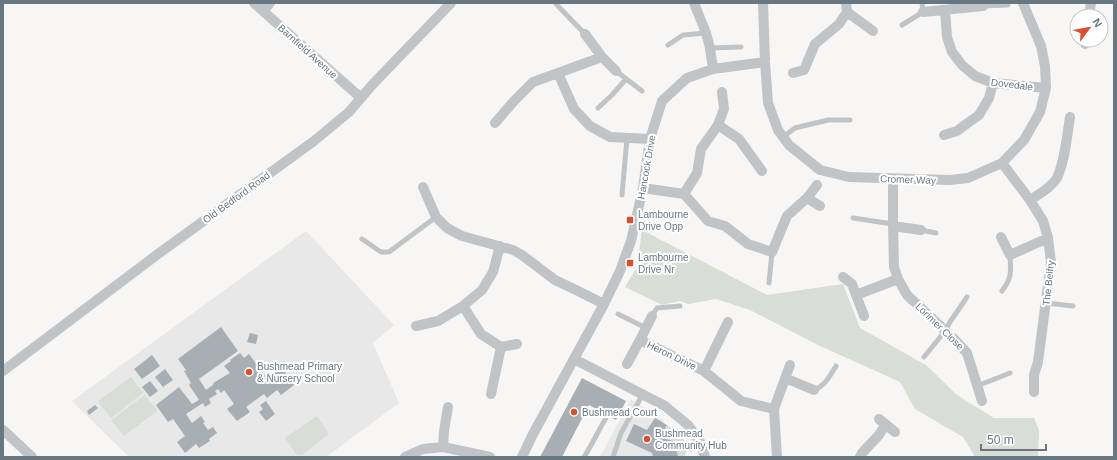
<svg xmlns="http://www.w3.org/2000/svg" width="1117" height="460" viewBox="0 0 1117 460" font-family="Arial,sans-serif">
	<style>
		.built { fill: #e7e8e7 }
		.green { fill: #d8ddd5 }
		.building { fill: #a7afb4 }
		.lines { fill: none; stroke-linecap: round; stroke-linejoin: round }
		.service { stroke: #c0c4c7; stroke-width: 5 }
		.minor { stroke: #c0c4c7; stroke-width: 10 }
		.poi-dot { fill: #db4e30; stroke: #fff; stroke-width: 1.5 }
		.labels { text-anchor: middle; stroke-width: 4; stroke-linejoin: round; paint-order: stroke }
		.street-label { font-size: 10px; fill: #677883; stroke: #fff }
		.poi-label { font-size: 10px; fill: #677883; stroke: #fff; text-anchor: start }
	</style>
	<rect width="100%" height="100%" fill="#f7f6f4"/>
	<path class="built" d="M306 231 394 325 373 343 399 403 326 457H129L72 401Z
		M631 399 664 421 661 437 675 442 678 457H600Z"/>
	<path class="green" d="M642 230 767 295 843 284 860 328 926 365 957 395 994 418H1034L1039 430 1038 457H975L963 437 915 409 900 382 818 345 750 310 716 299 688 304 680 301 662 305 625 287 637 267Z
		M131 377 143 393 111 418 98 401Z
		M145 395 157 411 124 436 111 420Z
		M317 416 329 434 302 455 296 454 285 438Z
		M667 425 676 431 688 444 685 456 678 457 675 442 661 437Z"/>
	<path class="building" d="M221 327 238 351 199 379 206 390 214 384 213 383 230 373 224 366 231 361 230 360 240 353 244 358 249 354 266 377 270 375 271 376 282 368 294 385 281 395 277 390 267 398 264 394 246 407 250 412 237 421 227 409 234 404 224 390 221 393 218 389 215 391 217 394 209 399 211 403 205 407 203 403 186 414 192 423 201 416 205 422 203 423 208 430 213 427 217 433 209 439 210 441 199 448 196 444 185 453 177 442 185 436 173 419 168 422 156 405 179 387 192 404 199 400 189 385 191 383 184 371 186 370 178 359Z
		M250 333 258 335 256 344 247 342Z
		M152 355 160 366 142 379 134 369Z
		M165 369 173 380 163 387 155 377Z
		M582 378 626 401 616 420 589 405 562 457H540Z
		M150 381 158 391 150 397 142 387Z
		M266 401 275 414 266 421 259 412 263 409 260 405Z
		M95 405 98 408 89 415 87 411Z
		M655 418 667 425 661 437 675 442 678 457H653L652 453 626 441 634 424 647 430Z"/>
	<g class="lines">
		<path class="service" d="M556 4 585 34
			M983 6 1008 5
			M902 25 923 12 922 3
			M668 45 683 35 706 33
			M710 48 741 47
			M616 71 642 91
			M598 108 612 95 626 79
			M783 137 795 128 828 120H850
			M622 195 627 138
			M853 218 893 224
			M921 230 936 233
			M362 239 381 252H389L436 217
			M769 283 772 252
			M1002 291C1012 277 1011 273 1010 255
			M1046 303 1073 306
			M618 314 646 328
			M652 316 657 308 680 306
			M924 357 945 331 950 322 967 297
			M977 386 1010 373
			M814 390C825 386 830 376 836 366
			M691 449 700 442
			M584 457C592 445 598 431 606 418
			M613 457 621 433 643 394"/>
		<path class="minor" d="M254 3 361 98
			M694 3 706 33 710 48 713 69
			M763 3 765 62 768 103 778 130 789 145 820 170 849 177 950 180 968 178 1002 163 1024 140 1040 112 1046 88 1045 66 1041 46 1023 3
			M945 10 947 37 952 52 962 65 975 76 993 83 1046 88
			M263 11 270 3
			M847 12 873 31
			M923 12 983 6
			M1089 16 1091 3
			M585 34 602 57
			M1085 44 1086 40
			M558 73 602 57 616 71
			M793 73 804 70 815 44 839 24 847 12 846 3
			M495 123 514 101 533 82 558 73 574 109 590 126 610 137 650 139
			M718 125 724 109 722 92
			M944 135 957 131 965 125 979 115 989 98 993 83
			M1002 163 1030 200 1043 221 1048 238 1051 262 1038 362 1034 375V392
			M893 179V224L894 267 898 279 907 295 954 339 967 353 982 401
			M423 187 436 217 447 228 462 236 513 250 522 255 555 280 576 290 604 304
			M643 188 684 194 708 221 725 226 748 244 772 252 787 216 807 198 817 185
			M684 194 697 173 701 149 718 125 739 139 762 171
			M807 198 820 206
			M1030 200C1039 194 1051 188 1057 178 1065 161 1067 136 1070 117
			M893 226 921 230
			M1001 237 1010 255 1048 238
			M843 277 852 284 864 316
			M856 295 898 279
			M463 306 481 334 501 347 491 394
			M652 316 640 340 704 371
			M728 322 704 371 741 401 774 409
			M416 326 438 321 463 306 482 290 493 272 500 246
			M501 347 517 344
			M574 359 665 406 688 425 700 442 705 457
			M627 364 640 340
			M3 371 158 254 314 141 349 112 372 85 451 3
			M785 378 814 390
			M879 419 895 432
			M3 430 32 457
			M443 447 444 431 448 407
			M405 457 423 449 443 447 490 457
			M522 457 533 434 604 304 620 271 631 241 643 188 650 139 662 101 687 78 713 69 765 62
			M777 457 774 409 790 365
			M860 457 862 453 879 435 885 425"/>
	</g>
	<g class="poi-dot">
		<rect x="626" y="216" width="8" height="8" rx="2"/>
		<rect x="626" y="259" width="8" height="8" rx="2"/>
		<circle cx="249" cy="372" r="4"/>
		<circle cx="574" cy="412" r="4"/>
		<circle cx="647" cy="439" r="4"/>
	</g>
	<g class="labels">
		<g class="street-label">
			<text transform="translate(308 51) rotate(42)" y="4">Barnfield Avenue</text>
			<text transform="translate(1012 84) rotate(7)" y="4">Dovedale</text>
			<text transform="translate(646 167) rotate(-80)" y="4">Hancock Drive</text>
			<text transform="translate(908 179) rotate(2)" y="4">Cromer Way</text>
			<text transform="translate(236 197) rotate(-36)" y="4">Old Bedford Road</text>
			<text transform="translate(1048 283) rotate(-84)" y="4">The Belfry</text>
			<text transform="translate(940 326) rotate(44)" y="4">Lorimer Close</text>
			<text transform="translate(672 355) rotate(26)" y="4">Heron Drive</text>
		</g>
		<g class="poi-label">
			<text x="638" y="218">Lambourne<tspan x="638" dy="12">Drive Opp</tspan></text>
			<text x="638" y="261">Lambourne<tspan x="638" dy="12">Drive Nr</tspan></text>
			<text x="257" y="370">Bushmead Primary<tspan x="257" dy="12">&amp; Nursery School</tspan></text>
			<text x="582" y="416">Bushmead Court</text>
			<text x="655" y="437">Bushmead<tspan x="655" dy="12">Community Hub</tspan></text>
		</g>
	</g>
	<rect width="1117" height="460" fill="none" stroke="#677883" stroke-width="8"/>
	<g transform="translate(1089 28) rotate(58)"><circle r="19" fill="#ffffff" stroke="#c2c9cd"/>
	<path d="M0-3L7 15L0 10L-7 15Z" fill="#db4e30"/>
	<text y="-6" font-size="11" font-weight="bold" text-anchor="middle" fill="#677883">N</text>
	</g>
	<path d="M981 444v6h65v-6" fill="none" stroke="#677883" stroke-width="2"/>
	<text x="987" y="444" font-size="12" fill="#677883" stroke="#ffffff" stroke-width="3" paint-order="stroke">50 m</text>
</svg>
